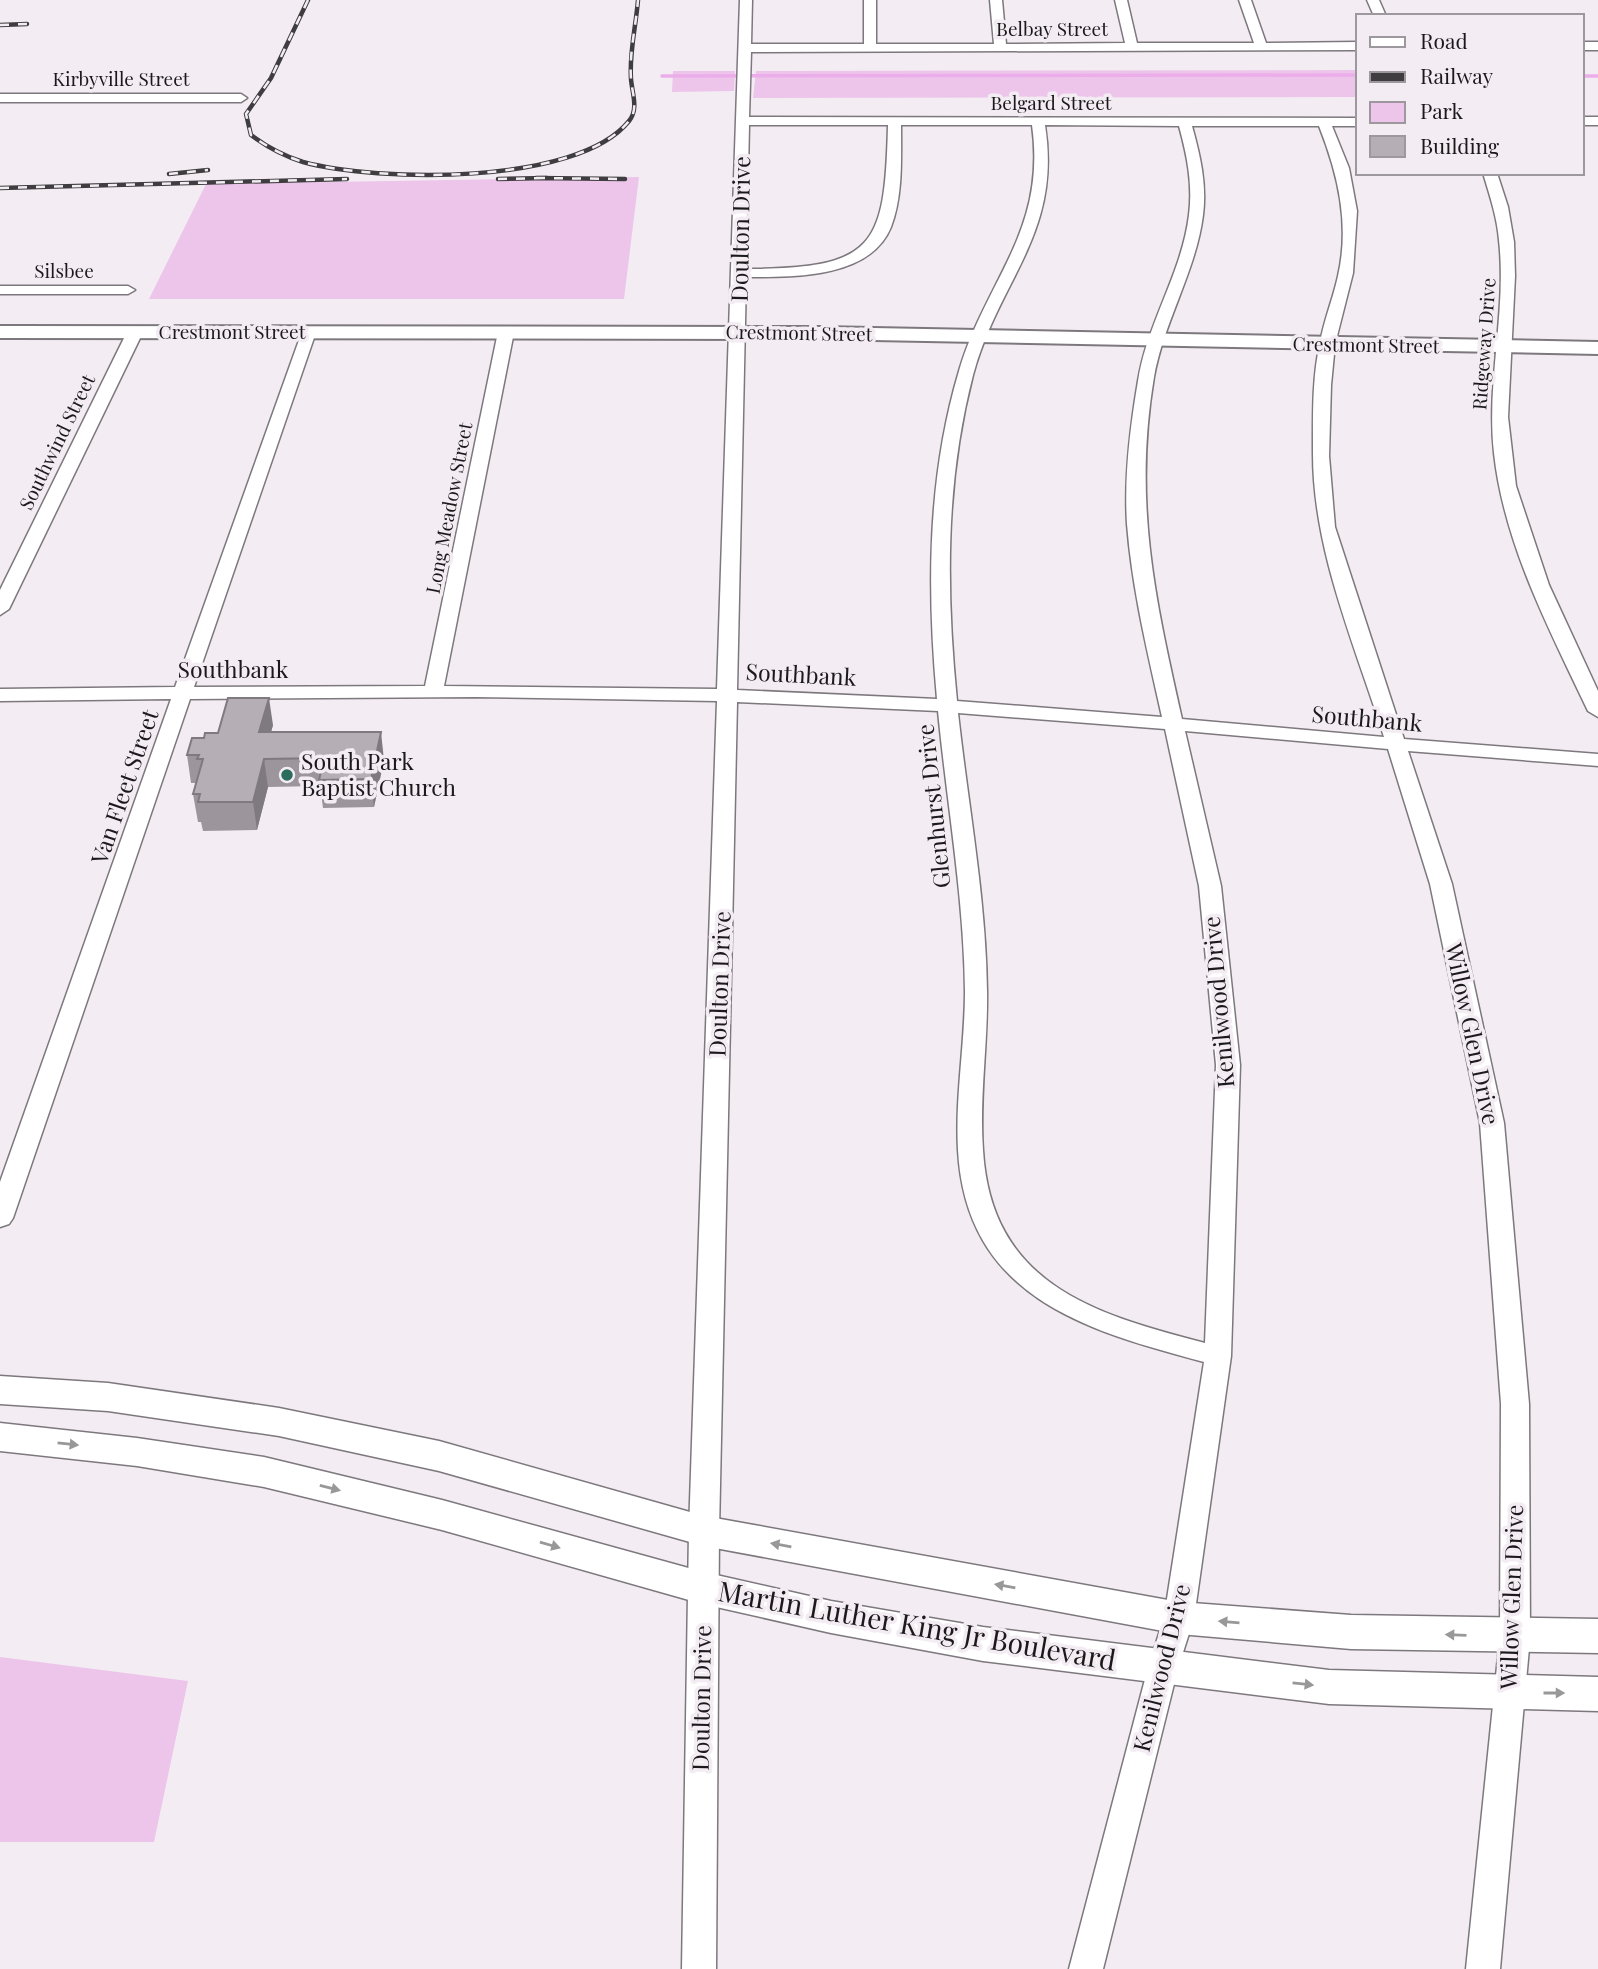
<svg xmlns="http://www.w3.org/2000/svg" width="1598" height="1969" viewBox="0 0 1598 1969" font-family="'Playfair Display',serif">
	<style>
		.green { fill: #edc5eb }
		.lines { fill: none; stroke-linecap: round; stroke-linejoin: round }
		.stream { stroke: #ecaeeb; stroke-width: 3.5 }
		.minor-casing { stroke: #7d787d; stroke-width: 3 }
		.tertiary-casing { stroke: #7d787d; stroke-width: 4 }
		.secondary-casing { stroke: #7d787d; stroke-width: 3 }
		.minor { fill: #fff; fill-rule: evenodd }
		.tertiary { fill: #fff; fill-rule: evenodd }
		.secondary { fill: #fff; fill-rule: evenodd }
		.rail-casing { stroke: #3f3d3f; stroke-width: 4.5 }
		.rail { stroke: #f3edf3; stroke-width: 2.5; stroke-dasharray: 9; stroke-linecap: butt }
		.wall { fill: #9c969c }
		.shaded-wall { fill: #7f7a7f }
		.building { fill: #b5afb5; stroke: #7f7a7f; stroke-width: 2 }
		.oneway { fill: #989898 }
		.poi-dot { fill: #2a6d5f; stroke: #f3edf3; stroke-width: 2.5 }
		.labels { text-anchor: middle; stroke-width: 7; stroke-linejoin: round; paint-order: stroke }
		.far-street-label { font-size: 19px; fill: #1b191b; stroke: #f3edf3 }
		.street-label { font-size: 23px; fill: #1b191b; stroke: #f3edf3 }
		.poi-label { font-size: 23px; fill: #1b191b; stroke: #f3edf3; text-anchor: start }
		.near-street-label { font-size: 28px; fill: #1b191b; stroke: #f3edf3 }
	</style>
	<rect width="100%" height="100%" fill="#f3edf3"/>
	<path class="green" d="M1358 70V97L753 98 756 71Z
		M673 71H735L734 91 672 92Z
		M639 177 624 299H149L206 184Z
		M0 1657 188 1681 154 1842H0Z"/>
	<g class="lines">
		<path class="stream" d="M662 76 1358 75
			M1582 76H1598"/>
		<g class="minor-casing">
			<path id="minor" d="M740 0H752L751 44H864V0H876V44H994L990 0H1002L1006 44 1125 43 1115 0H1127L1137 43H1254L1239 0H1251L1266 43 1358 42V50L751 52 749 117 1358 118V126H1332L1349 168 1357 211 1353 273 1335 344 1331 385 1329 456 1335 527 1404 739 1598 754V766L1408 751 1452 884 1504 1123 1529 1404 1530 1637 1500 1969H1466L1500 1637 1501 1404 1480 1123 1430 884 1388 749 1185 731 1221 886 1240 1065 1231 1356 1194 1618 1178 1668 1103 1969H1069L1148 1668 1164 1618 1204 1362C1083 1330 966 1296 958 1150 955 1097 965 1044 965 991 964 897 947 804 938 711L737 702 719 1531 716 1969H682L689 1531 717 701 475 697 190 699 13 1218 9 1224 0 1227V1182L171 699 0 701V689L175 687 303 329H313L316 332 194 687 425 686 498 332 506 327 514 332 444 686 717 689ZM749 125H888C885 249 874 268 746 269ZM901 125H1032C1047 231 986 279 959 371 927 479 927 589 937 699L737 690 746 277C792 277 870 279 891 227 903 196 901 158 901 125ZM1045 125 1179 126C1187 155 1193 184 1189 215 1182 273 1147 323 1138 381 1130 428 1124 477 1127 524 1132 589 1148 654 1162 717L957 701C946 591 945 483 973 375 999 279 1062 234 1045 125ZM1192 126H1319C1338 174 1350 224 1338 276 1333 299 1324 320 1320 343 1312 378 1313 418 1313 454 1313 551 1355 645 1384 737L1182 719C1155 599 1133 502 1154 377 1164 321 1196 271 1203 215 1207 184 1200 155 1192 126ZM958 713 1165 729 1199 886 1216 1065 1205 1343C1093 1314 991 1284 983 1150 979 1097 988 1044 987 991 986 898 968 805 958 713Z
				M1367 0H1379L1386 16H1374Z
				M1582 42H1598V50H1582Z
				M0 94H241L247 98 241 102H0Z
				M1582 117H1598V125H1582Z
				M1483 173H1497L1508 207 1514 242 1515 276 1508 417 1516 486 1549 585 1598 691V717L1588 711C1549 629 1504 544 1494 453 1486 382 1507 311 1499 240 1497 217 1490 196 1483 173Z
				M0 286H128L135 290 128 294H0Z
				M135 327 143 332 9 609 0 615V590L127 332Z"/>
		</g>
		<g class="tertiary-casing">
			<path id="tertiary" d="M0 326 820 327 1598 342V354L820 339 0 338Z"/>
		</g>
		<g class="secondary-casing">
			<path id="secondary" d="M0 1376 108 1383 279 1408 439 1441 704 1516 1179 1602 1351 1615 1598 1619V1653L1351 1649 1179 1634 704 1546 439 1471 279 1436 108 1411 0 1404Z
				M0 1423 137 1438 264 1457 442 1500 703 1572 831 1601 983 1627 1329 1670 1598 1677V1711L1329 1704 983 1661 831 1633 703 1604 442 1530 264 1487 137 1466 0 1451Z"/>
		</g>
		<use href="#minor" class="minor"/>
		<use href="#tertiary" class="tertiary"/>
		<use href="#secondary" class="secondary"/>
		<g class="rail-casing">
			<path id="rail" d="M308 0 271 78 246 114 251 135C267 147 284 156 303 162 377 182 577 186 629 121 639 109 632 93 631 79 629 53 636 26 638 0
				M0 25 27 24
				M169 174 208 170
				M536 178 625 179
				M498 179 547 178
				M0 188 347 179"/>
		</g>
		<use href="#rail" class="rail"/>
	</g>
	<path class="wall" d="M273 725 271 732 384 760 374 807 323 808 320 786 268 787 257 830 203 831 201 822H198L193 794 197 783H191L187 755 204 738 218 733Z"/>
	<path class="shaded-wall" d="M269 698 273 725 263 760 259 732Z
		M381 732 384 760 374 807 371 779Z
		M264 759 268 787 257 830 253 802Z"/>
	<path class="building" d="M228 698H269L259 732H381L371 779 319 780 324 758 264 759 253 802H198L200 794H193L203 759H197L199 755H187L192 738H204L205 733H218Z"/>
	<defs><path id="oneway-solid" d="M-6-.8H1V-3.2L6.5 0L1 3.2V.8H-6Z" transform="scale(1.75)"/></defs>
	<g class="oneway">
		<use href="#oneway-solid" transform="translate(68 1444) rotate(6)"/>
		<use href="#oneway-solid" transform="translate(330 1488) rotate(14)"/>
		<use href="#oneway-solid" transform="translate(550 1545) rotate(16)"/>
		<use href="#oneway-solid" transform="translate(781 1545) rotate(-170)"/>
		<use href="#oneway-solid" transform="translate(1005 1586) rotate(-170)"/>
		<use href="#oneway-solid" transform="translate(1229 1622) rotate(-175)"/>
		<use href="#oneway-solid" transform="translate(1456 1635) rotate(-178)"/>
		<use href="#oneway-solid" transform="translate(1303 1684) rotate(6)"/>
		<use href="#oneway-solid" transform="translate(1554 1693)"/>
	</g>
	<circle class="poi-dot" cx="287" cy="775" r="7"/>
	<g class="labels">
		<g class="far-street-label">
			<text x="1052" y="36">Belbay Street</text>
			<text x="121" y="86">Kirbyville Street</text>
			<text x="1051" y="110">Belgard Street</text>
			<text x="64" y="278">Silsbee</text>
			<text x="232" y="339">Crestmont Street</text>
			<text transform="translate(799 333) rotate(1)" y="7">Crestmont Street</text>
			<text transform="translate(1484 344) rotate(-86)" y="7">Ridgeway Drive</text>
			<text transform="translate(1366 345) rotate(1)" y="7">Crestmont Street</text>
			<text transform="translate(57 442) rotate(-64)" y="7">Southwind Street</text>
			<text transform="translate(449 508) rotate(-79)" y="7">Long Meadow Street</text>
		</g>
		<g class="street-label">
			<text transform="translate(741 229) rotate(-89)" y="8">Doulton Drive</text>
			<text x="233" y="678">Southbank</text>
			<text transform="translate(801 675) rotate(3)" y="8">Southbank</text>
			<text transform="translate(1367 719) rotate(5)" y="8">Southbank</text>
			<text transform="translate(125 787) rotate(-71)" y="8">Van Fleet Street</text>
			<text transform="translate(934 806) rotate(-96)" y="8">Glenhurst Drive</text>
			<text transform="translate(720 984) rotate(-88)" y="8">Doulton Drive</text>
			<text transform="translate(1219 1002) rotate(-95)" y="8">Kenilwood Drive</text>
			<text transform="translate(1472 1034) rotate(78)" y="8">Willow Glen Drive</text>
			<text transform="translate(1512 1597) rotate(-88)" y="8">Willow Glen Drive</text>
			<text transform="translate(1162 1668) rotate(-76)" y="8">Kenilwood Drive</text>
			<text transform="translate(702 1698) rotate(-89)" y="8">Doulton Drive</text>
		</g>
		<g class="poi-label">
			<text x="301" y="770">South Park<tspan x="301" dy="26">Baptist Church</tspan></text>
		</g>
		<g class="near-street-label">
			<text transform="translate(917 1626) rotate(10)" y="10">Martin Luther King Jr Boulevard</text>
		</g>
	</g>
	<rect x="1356" y="14" width="228" height="161" fill="#f3edf3" stroke="#9d989d" stroke-width="2"/>
	<rect x="1370" y="37" width="35" height="10" fill="#ffffff" stroke="#9d989d" stroke-width="2"/>
	<text x="1420" y="49" font-size="21" fill="#1b191b">Road</text>
	<rect x="1370" y="72" width="35" height="10" fill="#3f3d3f" stroke="#9d989d" stroke-width="2"/>
	<text x="1420" y="84" font-size="21" fill="#1b191b">Railway</text>
	<rect x="1370" y="102" width="35" height="21" fill="#edc5eb" stroke="#9d989d" stroke-width="2"/>
	<text x="1420" y="119" font-size="21" fill="#1b191b">Park</text>
	<rect x="1370" y="136" width="35" height="21" fill="#b5afb5" stroke="#9d989d" stroke-width="2"/>
	<text x="1420" y="154" font-size="21" fill="#1b191b">Building</text>
</svg>
